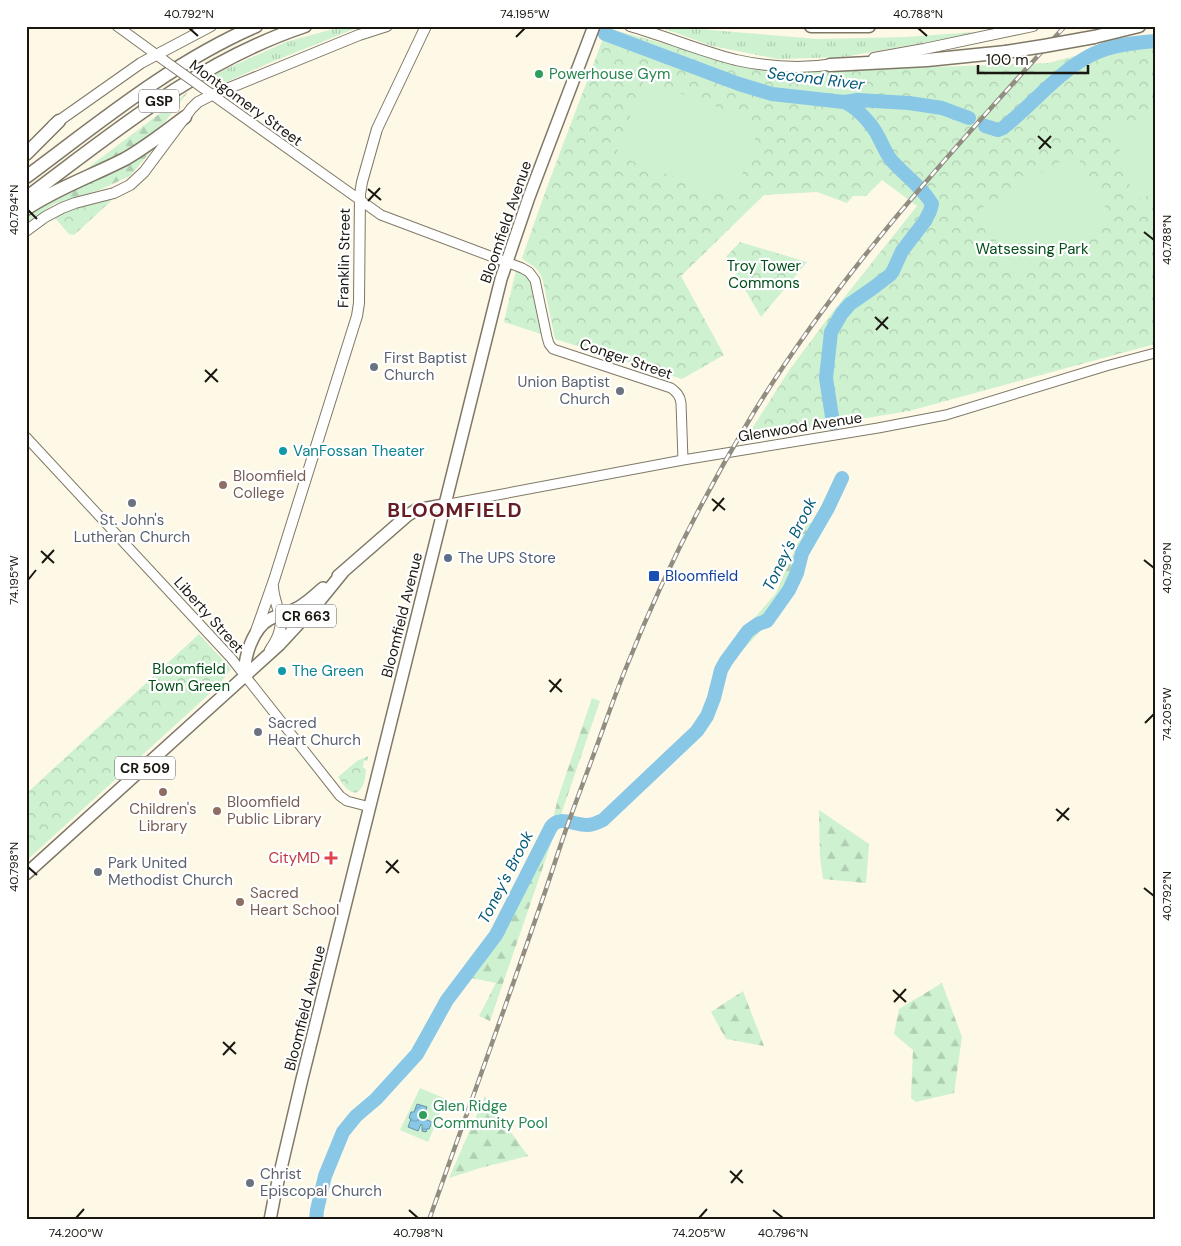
<svg xmlns="http://www.w3.org/2000/svg" width="1181" height="1246" viewBox="0 0 1181 1246" font-family="'DM Sans',sans-serif">
	<style>
		.grass { fill: url(#grass-tufts) }
		.forest { fill: url(#forest-firs) }
		.park { fill: url(#park-crowns) }
		.pitch { fill: #cef1d0 }
		.water { fill: url(#water-waves); stroke: #6892a6 }
		.lines { fill: none; stroke-linecap: round; stroke-linejoin: round }
		.river { stroke: #89c7e7; stroke-width: 14 }
		.tertiary-casing { stroke: #7f7866; stroke-width: 11 }
		.secondary-casing { stroke: #7f7866; stroke-width: 12 }
		.primary-casing { stroke: #7f7866; stroke-width: 14 }
		.motorway-casing { stroke: #7f7866; stroke-width: 15 }
		.tertiary { stroke: #fff; stroke-width: 9 }
		.secondary { stroke: #fff; stroke-width: 10 }
		.primary { stroke: #fff; stroke-width: 11 }
		.motorway { stroke: #fff; stroke-width: 12 }
		.rail-casing { stroke: #928d81; stroke-width: 4.5 }
		.rail { stroke: #fff; stroke-width: 2.5; stroke-dasharray: 8; stroke-linecap: butt }
		.tertiary-bridge-casing { stroke: #7f7866; stroke-width: 11; stroke-linecap: butt }
		.motorway-bridge-casing { stroke: #7f7866; stroke-width: 15; stroke-linecap: butt }
		.tertiary-bridge { stroke: #fff; stroke-width: 9 }
		.motorway-bridge { stroke: #fff; stroke-width: 12 }
		.ticks { fill: none; stroke: #1a1710; stroke-width: 2 }
		.leisure-dot { fill: #2e9e5b; stroke: #fff; stroke-width: 2 }
		.worship-dot { fill: #6b7280; stroke: #fff; stroke-width: 2 }
		.culture-dot { fill: #0f9aa8; stroke: #fff; stroke-width: 2 }
		.education-dot { fill: #8d6e63; stroke: #fff; stroke-width: 2 }
		.service-dot { fill: #5c6f8a; stroke: #fff; stroke-width: 2 }
		.transit-dot { fill: #1a4fb4; stroke: #fff; stroke-width: 2 }
		.health-dot { fill: #e0444e; stroke: #fff; stroke-width: 2 }
		.labels { text-anchor: middle; stroke-width: 4.5; stroke-linejoin: round; paint-order: stroke }
		.shield { fill: #fff; stroke: #5f5d58; stroke-width: 1 }
		.shield-label { font-size: 14px; font-weight: bold; fill: #1a1710 }
		.leisure-label { font-size: 15px; fill: #27864d; stroke: #fff; text-anchor: start }
		.street-label { font-size: 15px; fill: #1a1710; stroke: #fff }
		.park-label { font-size: 15px; fill: #044e19; stroke: #fff }
		.worship-label { font-size: 15px; fill: #5b616d; stroke: #fff; text-anchor: start }
		.culture-label { font-size: 15px; fill: #0d838f; stroke: #fff; text-anchor: start }
		.education-label { font-size: 15px; fill: #785e54; stroke: #fff; text-anchor: start }
		.service-label { font-size: 15px; fill: #4e5e75; stroke: #fff; text-anchor: start }
		.transit-label { font-size: 15px; fill: #164399; stroke: #fff; text-anchor: start }
		.health-label { font-size: 15px; fill: #be3a42; stroke: #fff; text-anchor: end }
		.water-label { font-size: 16px; font-style: italic; fill: #035877; stroke: #fff }
		.district-label { font-size: 20px; font-weight: bold; letter-spacing: 1px; fill: #641e24; stroke: #fff }
		.neatline { fill: none; stroke: #1a1710; stroke-width: 2 }
		.ticks-label { font-size: 12px; text-anchor: middle; fill: #1a1710 }
	</style>
	<defs>
		<pattern id="grass-tufts" width="24" height="20" patternUnits="userSpaceOnUse" patternTransform="scale(1.25)"><rect width="24" height="20" fill="#cef1d0"/><path d="M3 7l-1-3M5 7V3M7 7l1-3M15 17l-1-3M17 17v-4M19 17l1-3" fill="none" stroke="#b0ceb2"/></pattern>
		<pattern id="forest-firs" width="22" height="20" patternUnits="userSpaceOnUse" patternTransform="scale(1.25)"><rect width="22" height="20" fill="#cef1d0"/><path d="M5 1l3.5 6h-7zM16 11l3.5 6h-7z" fill="#b0ceb2"/></pattern>
		<pattern id="park-crowns" width="20" height="18" patternUnits="userSpaceOnUse" patternTransform="scale(1.25)"><rect width="20" height="18" fill="#cef1d0"/><path d="M2 6a3 3 0 1 1 6 0M12 15a3 3 0 1 1 6 0" fill="none" stroke="#b0ceb2"/></pattern>
		<pattern id="water-waves" width="16" height="10" patternUnits="userSpaceOnUse" patternTransform="scale(1.25)"><rect width="16" height="10" fill="#89c7e7"/><path d="M0 5q4-4 8 0t8 0" fill="none" stroke="#76aac5"/></pattern>
	</defs>
	<rect width="100%" height="100%" fill="#fef8e7"/>
	<path class="grass" d="M344 26H358L359 27 269 63 215 87 204 79 286 42Z
		M657 26H677L699 29 817 39 905 37 990 31 843 57 778 59 712 46Z"/>
	<path class="forest" d="M188 92 164 123 134 149 85 170Z
		M161 139 130 176 97 191 54 204 26 223V213Z
		M835 503 783 604 767 624 736 657 722 659 728 649 776 593 806 524 816 522Z
		M592 698 600 701 490 1021 479 1016 496 983 471 978 465 973 492 938 554 815 558 798Z
		M819 810 869 844 866 883 823 879 820 857Z
		M942 983 962 1037 954 1093 916 1102 911 1098 913 1050 894 1034 899 1009Z
		M743 991 764 1046 726 1039 711 1012Z
		M485 1096 528 1156 480 1168 449 1178Z"/>
	<path class="park" d="M607 28 771 73 1048 63 1155 35V344L909 411 746 438 790 369 831 314 917 206 882 180 866 196H853L847 203 817 192 764 195 681 276 724 355 682 379 555 339 543 281C541 275 539 270 533 266 529 263 526 262 522 258L547 187Z
		M110 199 111 201 74 235 69 234 55 218 57 214Z
		M740 242 807 262 761 317 726 257Z
		M516 271 526 276 529 279 541 334 504 322 512 287Z
		M199 634 231 669 218 686 26 861V794Z
		M368 756V761L364 760 363 768 366 769C365 779 365 787 356 793 347 792 343 784 338 777L357 761Z"/>
	<path class="pitch" d="M644 80 761 123 733 199 616 155Z
		M1155 115V194L1134 200 1113 127Z
		M1075 153 1113 220 1017 276 978 210Z
		M420 1088 446 1099 428 1142 400 1130Z"/>
	<path class="water" d="M417 1104 427 1107 423 1118 432 1122 429 1129H427L426 1132 422 1131V1125L421 1124 418 1131 408 1127 411 1119 409 1118 411 1112H414Z"/>
	<g class="lines">
		<path class="river" d="M605 34 739 84 772 94 844 102 858 100 909 103 942 108 969 118
			M985 126 998 130 1003 128C1032 105 1058 72 1091 55 1111 45 1133 43 1155 41
			M833 423 826 378 831 332 842 313 850 304 873 288 890 275 893 271 902 251 925 221 930 211 932 204C923 188 907 177 895 164 887 157 884 147 879 138 873 125 857 107 844 102
			M316 1220 317 1210 325 1176 343 1132 356 1116 376 1099 417 1054 447 1000 496 935 551 827C559 815 574 825 587 825 593 825 597 823 603 820L697 731 707 716 714 698 721 670 726 661 748 631 758 624 767 621 789 590 797 573 802 553 828 508 842 478"/>
		<g class="tertiary-casing">
			<path id="tertiary" d="M117 26 165 61
				M200 86 381 215 522 268 529 272 535 280 547 337 549 344 553 349 671 388C676 392 680 395 681 403L683 460
				M26 437 231 658 340 796 347 801 370 807
				M444 505 683 460 878 428 946 415 1106 366 1155 353"/>
		</g>
		<g class="secondary-casing">
			<path id="secondary" d="M630 26C665 36 700 51 736 60 768 67 803 69 835 64
				M874 58 924 49 1033 26
				M53 125 141 63 211 26
				M26 231 45 217 62 208 75 203 114 193 130 185 144 172 191 109 198 102 212 95 359 35 387 26
				M256 631 274 580 357 316 359 303 360 194 362 182 377 129 426 26
				M270 650C277 640 283 629 280 617 278 606 273 597 273 586"/>
		</g>
		<g class="primary-casing">
			<path id="primary" d="M338 576 408 515 416 510 444 505
				M245 677C243 658 253 628 270 619 280 614 290 612 299 607 308 602 316 594 323 588
				M26 874 279 645 317 604 343 572
				M270 1220 275 1194 302 1079 501 279 529 197 594 26"/>
		</g>
		<g class="motorway-casing">
			<path id="motorway" d="M811 26H869
				M1094 37 1139 26
				M830 65 927 60 1006 52
				M26 154 59 121
				M26 177C100 122 171 63 256 26
				M26 198C113 133 199 61 305 26
				M26 209C57 188 92 176 125 159 146 147 165 132 185 117"/>
		</g>
		<use href="#tertiary" class="tertiary"/>
		<use href="#secondary" class="secondary"/>
		<use href="#primary" class="primary"/>
		<use href="#motorway" class="motorway"/>
		<g class="rail-casing">
			<path id="rail" d="M429 1220C465 1118 502 1017 537 915 545 893 552 871 559 850 569 819 581 789 592 759 604 727 615 694 628 663 662 578 704 495 751 417 839 272 952 151 1065 26"/>
		</g>
		<use href="#rail" class="rail"/>
		<g class="tertiary-bridge-casing">
			<path id="tertiary-bridge" d="M165 61 200 86"/>
		</g>
		<g class="motorway-bridge-casing">
			<path id="motorway-bridge" d="M1006 52 1044 46 1094 37"/>
		</g>
		<use href="#tertiary-bridge" class="tertiary-bridge"/>
		<use href="#motorway-bridge" class="motorway-bridge"/>
	</g>
	<path class="ticks" d="M189 28 198 36M918 28 927 36M516 37 525 28M1038 136 1051 148M1039 149 1051 136M368 189 381 200M368 201 380 188M28 210 37 219M1144 232 1154 240M875 317 888 329M876 330 888 317M205 370 218 382M205 382 217 369M712 499 725 510M713 511 724 498M41 551 54 563M1144 560 1154 568M42 563 54 550M28 580 36 570M549 680 562 692M550 692 561 679M1145 723 1154 714M1056 809 1069 820M1057 821 1069 808M386 861 399 873M28 867 37 875M386 873 398 860M1144 888 1154 896M893 990 906 1002M894 1002 906 989M223 1042 236 1054M223 1055 235 1042M730 1171 743 1183M731 1183 742 1170M409 1210 418 1218M773 1210 783 1218M76 1218 84 1209M699 1218 707 1209"/>
	<g class="leisure-dot">
		<circle cx="539" cy="74" r="5"/>
		<circle cx="423" cy="1115" r="5"/>
	</g>
	<g class="worship-dot">
		<circle cx="374" cy="367" r="5"/>
		<circle cx="620" cy="391" r="5"/>
		<circle cx="132" cy="503" r="5"/>
		<circle cx="258" cy="732" r="5"/>
		<circle cx="98" cy="872" r="5"/>
		<circle cx="250" cy="1183" r="5"/>
	</g>
	<g class="culture-dot">
		<circle cx="283" cy="451" r="5"/>
		<circle cx="282" cy="671" r="5"/>
	</g>
	<g class="education-dot">
		<circle cx="223" cy="485" r="5"/>
		<circle cx="163" cy="792" r="5"/>
		<circle cx="217" cy="811" r="5"/>
		<circle cx="240" cy="902" r="5"/>
	</g>
	<circle class="service-dot" cx="448" cy="558" r="5"/>
	<rect class="transit-dot" x="648" y="570" width="12" height="12" rx="2.5"/>
	<path class="health-dot" d="M328.5 850.5h5v5h5v5h-5v5h-5v-5h-5v-5h5z"/>
	<g class="labels">
		<g class="shield">
			<rect x="139" y="89.5" width="40" height="23" rx="4"/>
			<rect x="276" y="604.5" width="60" height="23" rx="4"/>
			<rect x="115" y="756.5" width="60" height="23" rx="4"/>
		</g>
		<g class="shield-label">
			<text x="159" y="106">GSP</text>
			<text x="306" y="621">CR 663</text>
			<text x="145" y="773">CR 509</text>
		</g>
		<g class="leisure-label">
			<text x="549" y="79">Powerhouse Gym</text>
			<text x="433" y="1111">Glen Ridge<tspan x="433" dy="17">Community Pool</tspan></text>
		</g>
		<g class="street-label">
			<text transform="translate(246 103) rotate(36)" y="5">Montgomery Street</text>
			<text transform="translate(506 222) rotate(-71)" y="5">Bloomfield Avenue</text>
			<text transform="translate(344 258) rotate(-89)" y="5">Franklin Street</text>
			<text transform="translate(626 359) rotate(19)" y="5">Conger Street</text>
			<text transform="translate(800 427) rotate(-9)" y="5">Glenwood Avenue</text>
			<text transform="translate(209 615) rotate(48)" y="5">Liberty Street</text>
			<text transform="translate(402 615) rotate(-76)" y="5">Bloomfield Avenue</text>
			<text transform="translate(305 1008) rotate(-76)" y="5">Bloomfield Avenue</text>
		</g>
		<g class="park-label">
			<text x="1032" y="254">Watsessing Park</text>
			<text x="764" y="271">Troy Tower<tspan x="764" dy="17">Commons</tspan></text>
			<text x="189" y="674">Bloomfield<tspan x="189" dy="17">Town Green</tspan></text>
		</g>
		<g class="worship-label">
			<text x="384" y="363">First Baptist<tspan x="384" dy="17">Church</tspan></text>
			<text x="610" y="387" text-anchor="end">Union Baptist<tspan x="610" dy="17">Church</tspan></text>
			<text x="132" y="525" text-anchor="middle">St. John's<tspan x="132" dy="17">Lutheran Church</tspan></text>
			<text x="268" y="728">Sacred<tspan x="268" dy="17">Heart Church</tspan></text>
			<text x="108" y="868">Park United<tspan x="108" dy="17">Methodist Church</tspan></text>
			<text x="260" y="1179">Christ<tspan x="260" dy="17">Episcopal Church</tspan></text>
		</g>
		<g class="culture-label">
			<text x="293" y="456">VanFossan Theater</text>
			<text x="292" y="676">The Green</text>
		</g>
		<g class="education-label">
			<text x="233" y="481">Bloomfield<tspan x="233" dy="17">College</tspan></text>
			<text x="227" y="807">Bloomfield<tspan x="227" dy="17">Public Library</tspan></text>
			<text x="163" y="814" text-anchor="middle">Children's<tspan x="163" dy="17">Library</tspan></text>
			<text x="250" y="898">Sacred<tspan x="250" dy="17">Heart School</tspan></text>
		</g>
		<g class="service-label">
			<text x="458" y="563">The UPS Store</text>
		</g>
		<g class="transit-label">
			<text x="665" y="581">Bloomfield</text>
		</g>
		<g class="health-label">
			<text x="320" y="863">CityMD</text>
		</g>
		<g class="water-label">
			<text transform="translate(816 78) rotate(7)" y="6">Second River</text>
			<text transform="translate(789 544) rotate(-64)" y="6">Toney's Brook</text>
			<text transform="translate(505 877) rotate(-63)" y="6">Toney's Brook</text>
		</g>
		<g class="district-label">
			<text x="455" y="517">BLOOMFIELD</text>
		</g>
	</g>
	<rect width="1181" height="1246" fill="none" stroke="#ffffff" stroke-width="55"/>
	<path d="M978 65v8h110v-8" fill="none" stroke="#1a1710" stroke-width="2.5"/>
	<text x="986" y="65" font-size="15" fill="#1a1710" stroke="#ffffff" stroke-width="4" paint-order="stroke">100 m</text>
	<rect x="28" y="28" width="1126" height="1190" class="neatline"/>
	<g class="ticks-label">
		<text x="189" y="18">40.792°N</text>
		<text x="525" y="18">74.195°W</text>
		<text x="918" y="18">40.788°N</text>
		<text transform="translate(14 210) rotate(-90)" y="4">40.794°N</text>
		<text transform="translate(1167 240) rotate(-90)" y="4">40.788°N</text>
		<text transform="translate(1167 568) rotate(-90)" y="4">40.790°N</text>
		<text transform="translate(14 580) rotate(-90)" y="4">74.195°W</text>
		<text transform="translate(1167 714) rotate(-90)" y="4">74.205°W</text>
		<text transform="translate(14 867) rotate(-90)" y="4">40.798°N</text>
		<text transform="translate(1167 896) rotate(-90)" y="4">40.792°N</text>
		<text x="76" y="1237">74.200°W</text>
		<text x="418" y="1237">40.798°N</text>
		<text x="699" y="1237">74.205°W</text>
		<text x="783" y="1237">40.796°N</text>
	</g>
</svg>
